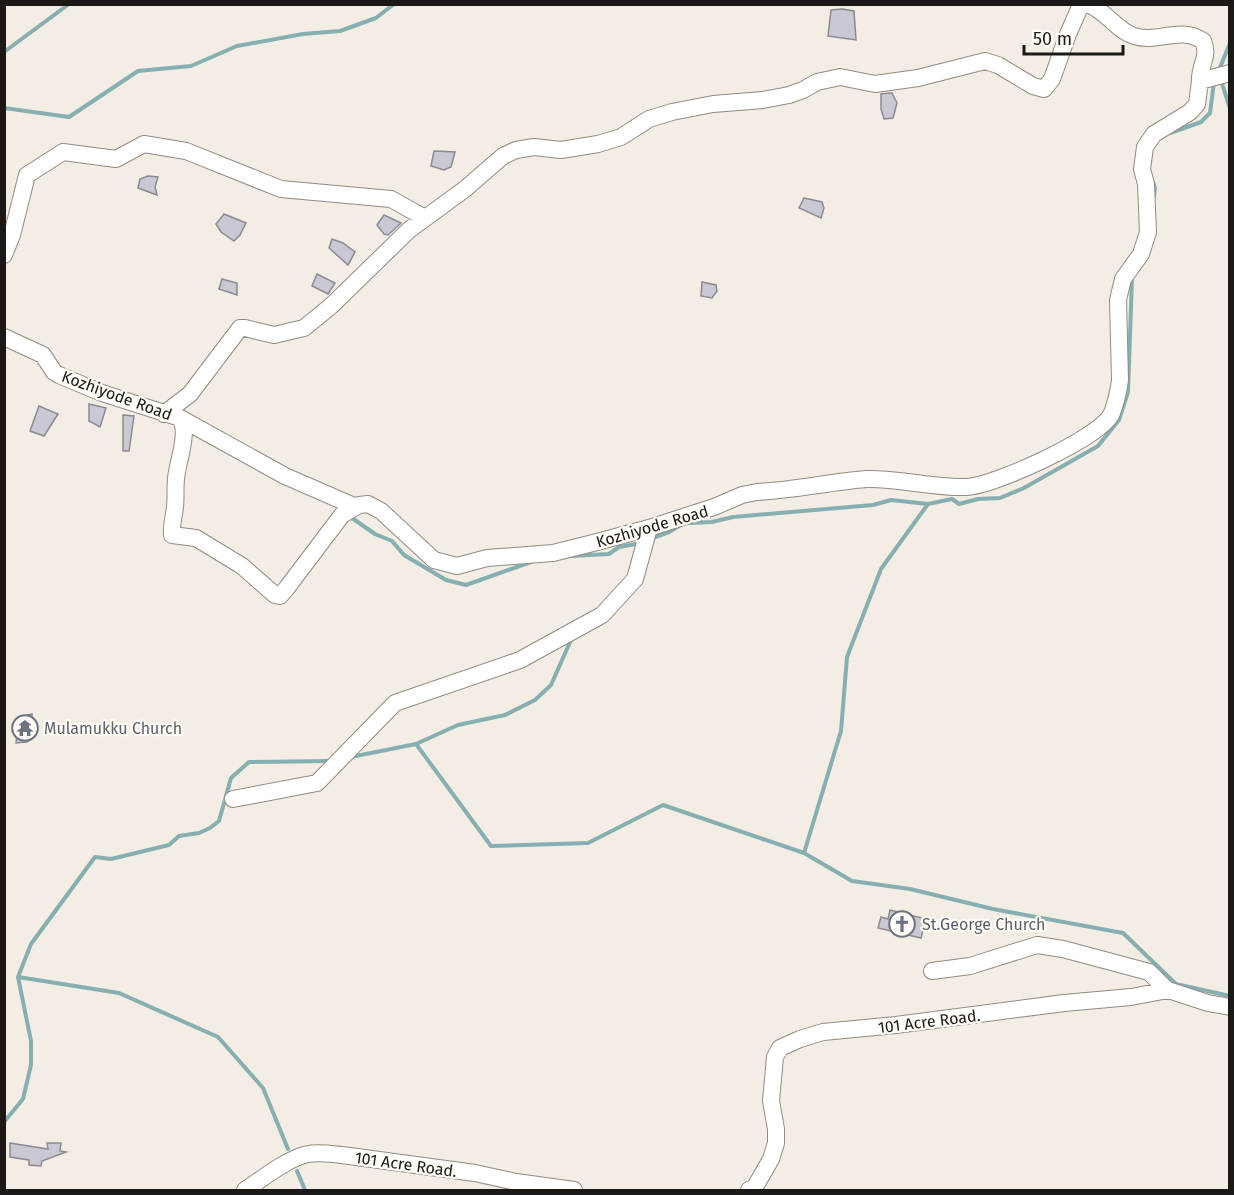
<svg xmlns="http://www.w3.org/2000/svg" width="1234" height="1195" viewBox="0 0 1234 1195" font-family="'Fira Sans',sans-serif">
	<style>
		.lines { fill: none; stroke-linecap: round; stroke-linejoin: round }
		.stream { stroke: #85afb0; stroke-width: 4 }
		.building { fill: #cac9d3; stroke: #8b8a94; stroke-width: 1.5 }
		.minor-casing { stroke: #918b83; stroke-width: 18 }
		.minor { stroke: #fff; stroke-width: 16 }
		.labels { text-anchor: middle; stroke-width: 4.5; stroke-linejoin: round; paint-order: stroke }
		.street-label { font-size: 16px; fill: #1b1815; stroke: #fffbf5 }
		.worship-label { font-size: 16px; fill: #5b616d; stroke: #fffbf5; text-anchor: start }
	</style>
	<rect width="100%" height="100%" fill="#f3ede4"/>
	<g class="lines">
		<path class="stream" d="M4 52 69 4
			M1219 70 1230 43
			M1221 80 1230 109
			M4 108 69 117 138 71 191 66 237 46 303 34 340 31 376 18 394 4
			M1170 133 1201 122 1210 113 1214 82
			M1153 182 1155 188 1154 197
			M352 518 375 534 392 541 404 555 446 580 466 585 531 562
			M688 523 712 522 733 517 873 505 891 500 928 504 952 499 959 504 978 499 1000 498 1024 488 1098 446 1119 420 1128 392 1132 278
			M650 539 669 532 679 526
			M571 556 609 554 619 547 636 544
			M416 744 491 846 588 843 663 805 804 853 841 731 847 657 881 569 928 504
			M351 757 416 744 458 725 505 715 535 700 551 685 571 640
			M804 853 852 881 910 889 993 909 1123 933 1176 984 1230 996
			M18 977 119 993 218 1037 263 1088 288 1149
			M4 1122 23 1099 31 1065V1041L18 977 31 944 95 857 111 859 169 845 179 836 199 833 210 828 219 821 231 778 249 762 329 761
			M297 1171 305 1190"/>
	</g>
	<path class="building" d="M842 9 854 11 856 40 828 36 831 10Z
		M890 93H892L897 103 893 118 884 119 881 109V94Z
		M434 151 455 152 451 167 444 170 431 166Z
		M148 176 158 177 155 187 157 195 138 188 140 179Z
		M804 198 822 202 824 208 821 218 799 208Z
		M224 214 246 223 240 235 234 241 221 232 216 224Z
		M384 215 401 223 388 235 384 234 377 225Z
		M332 239 343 243 355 252 348 265 329 248Z
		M317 274 335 283 328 294 312 286Z
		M222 279 237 283V295L219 289Z
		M702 282 716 285 717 291 712 298 701 296Z
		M89 404 106 408 100 427 89 421Z
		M39 406 58 414 44 436 30 431Z
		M123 415 134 416 129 451H123Z
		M32 714 31 739 27 742 16 743 19 717Z
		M890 910 926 919 921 938 878 928 881 917 888 919Z
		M10 1143 48 1149 47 1143H61L60 1151 66 1152 42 1161 41 1166 29 1165V1160L10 1157Z"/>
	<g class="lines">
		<g class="minor-casing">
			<path id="minor" d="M1088 4C1106 11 1116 30 1134 36 1159 44 1179 25 1203 41 1210 56 1199 66 1200 81
				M4 255 12 235 27 175 63 152 116 159 144 144 186 151 281 189 391 199 425 218
				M4 337 43 355 54 372 59 375 102 393 180 418C190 432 177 463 176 479 175 488 176 498 175 507 174 516 171 526 172 535L196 538 242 566 275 595 280 596 286 589 342 515 359 505 368 504 381 511 434 560 457 566 487 558 553 553 597 542 649 528 714 507 742 495 757 492C794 490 830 482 866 479 899 478 932 488 966 487 994 486 1097 439 1111 415 1115 406 1119 390 1120 380L1118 300 1123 279 1141 254 1148 232 1146 184 1142 169 1145 147 1154 134 1190 112 1197 104 1200 81 1230 73
				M164 414 190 394 240 328H245L274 335 304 328 331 306 409 230 465 189 503 156 516 150 534 147 561 150 598 144 621 137 649 119 672 112 713 104 763 100 789 95 803 90 817 82 840 77 875 84 918 78 985 61 998 65 1033 86 1044 89 1052 79 1068 34 1080 7 1087 4
				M180 418 285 476 354 506
				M233 799 317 783 395 703 520 660 602 615 635 579 649 528
				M932 971 970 966 1037 945 1063 949 1149 972 1167 990
				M245 1190C262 1179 288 1158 308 1154 319 1152 331 1154 342 1155L475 1173 516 1182 574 1190
				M749 1190 755 1187 771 1159 776 1143V1129L771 1101 775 1057 780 1048 800 1039 823 1032 896 1025 1064 1003 1131 997 1168 990 1208 1003 1230 1007"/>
		</g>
		<use href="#minor" class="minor"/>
	</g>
	<defs>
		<g id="temple-ring" transform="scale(1.35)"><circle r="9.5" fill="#fffbf5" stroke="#6b7280" stroke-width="1.5"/><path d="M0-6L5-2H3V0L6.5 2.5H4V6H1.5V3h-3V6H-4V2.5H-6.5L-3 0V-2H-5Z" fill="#6b7280"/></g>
		<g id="church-ring" transform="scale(1.35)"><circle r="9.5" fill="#fffbf5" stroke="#6b7280" stroke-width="1.5"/><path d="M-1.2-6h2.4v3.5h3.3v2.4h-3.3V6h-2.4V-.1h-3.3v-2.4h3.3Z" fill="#6b7280"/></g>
	</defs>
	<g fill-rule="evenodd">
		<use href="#temple-ring" x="25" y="728"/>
		<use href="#church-ring" x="902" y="924"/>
	</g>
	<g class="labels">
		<g class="street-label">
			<text transform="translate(117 395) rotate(20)" y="6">Kozhiyode Road</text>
			<text transform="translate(652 526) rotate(-16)" y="6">Kozhiyode Road</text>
			<text transform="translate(929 1021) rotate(-7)" y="6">101 Acre Road.</text>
			<text transform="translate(406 1164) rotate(8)" y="6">101 Acre Road.</text>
		</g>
		<g class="worship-label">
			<text x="44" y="734">Mulamukku Church</text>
			<text x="922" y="930">St.George Church</text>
		</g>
	</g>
	<rect width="1234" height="1195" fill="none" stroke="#1b1815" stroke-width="12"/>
	<path d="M1024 45v9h99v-9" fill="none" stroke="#1b1815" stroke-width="3"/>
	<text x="1033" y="45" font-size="18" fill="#1b1815" stroke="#fffbf5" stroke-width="4.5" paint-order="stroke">50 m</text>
</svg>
